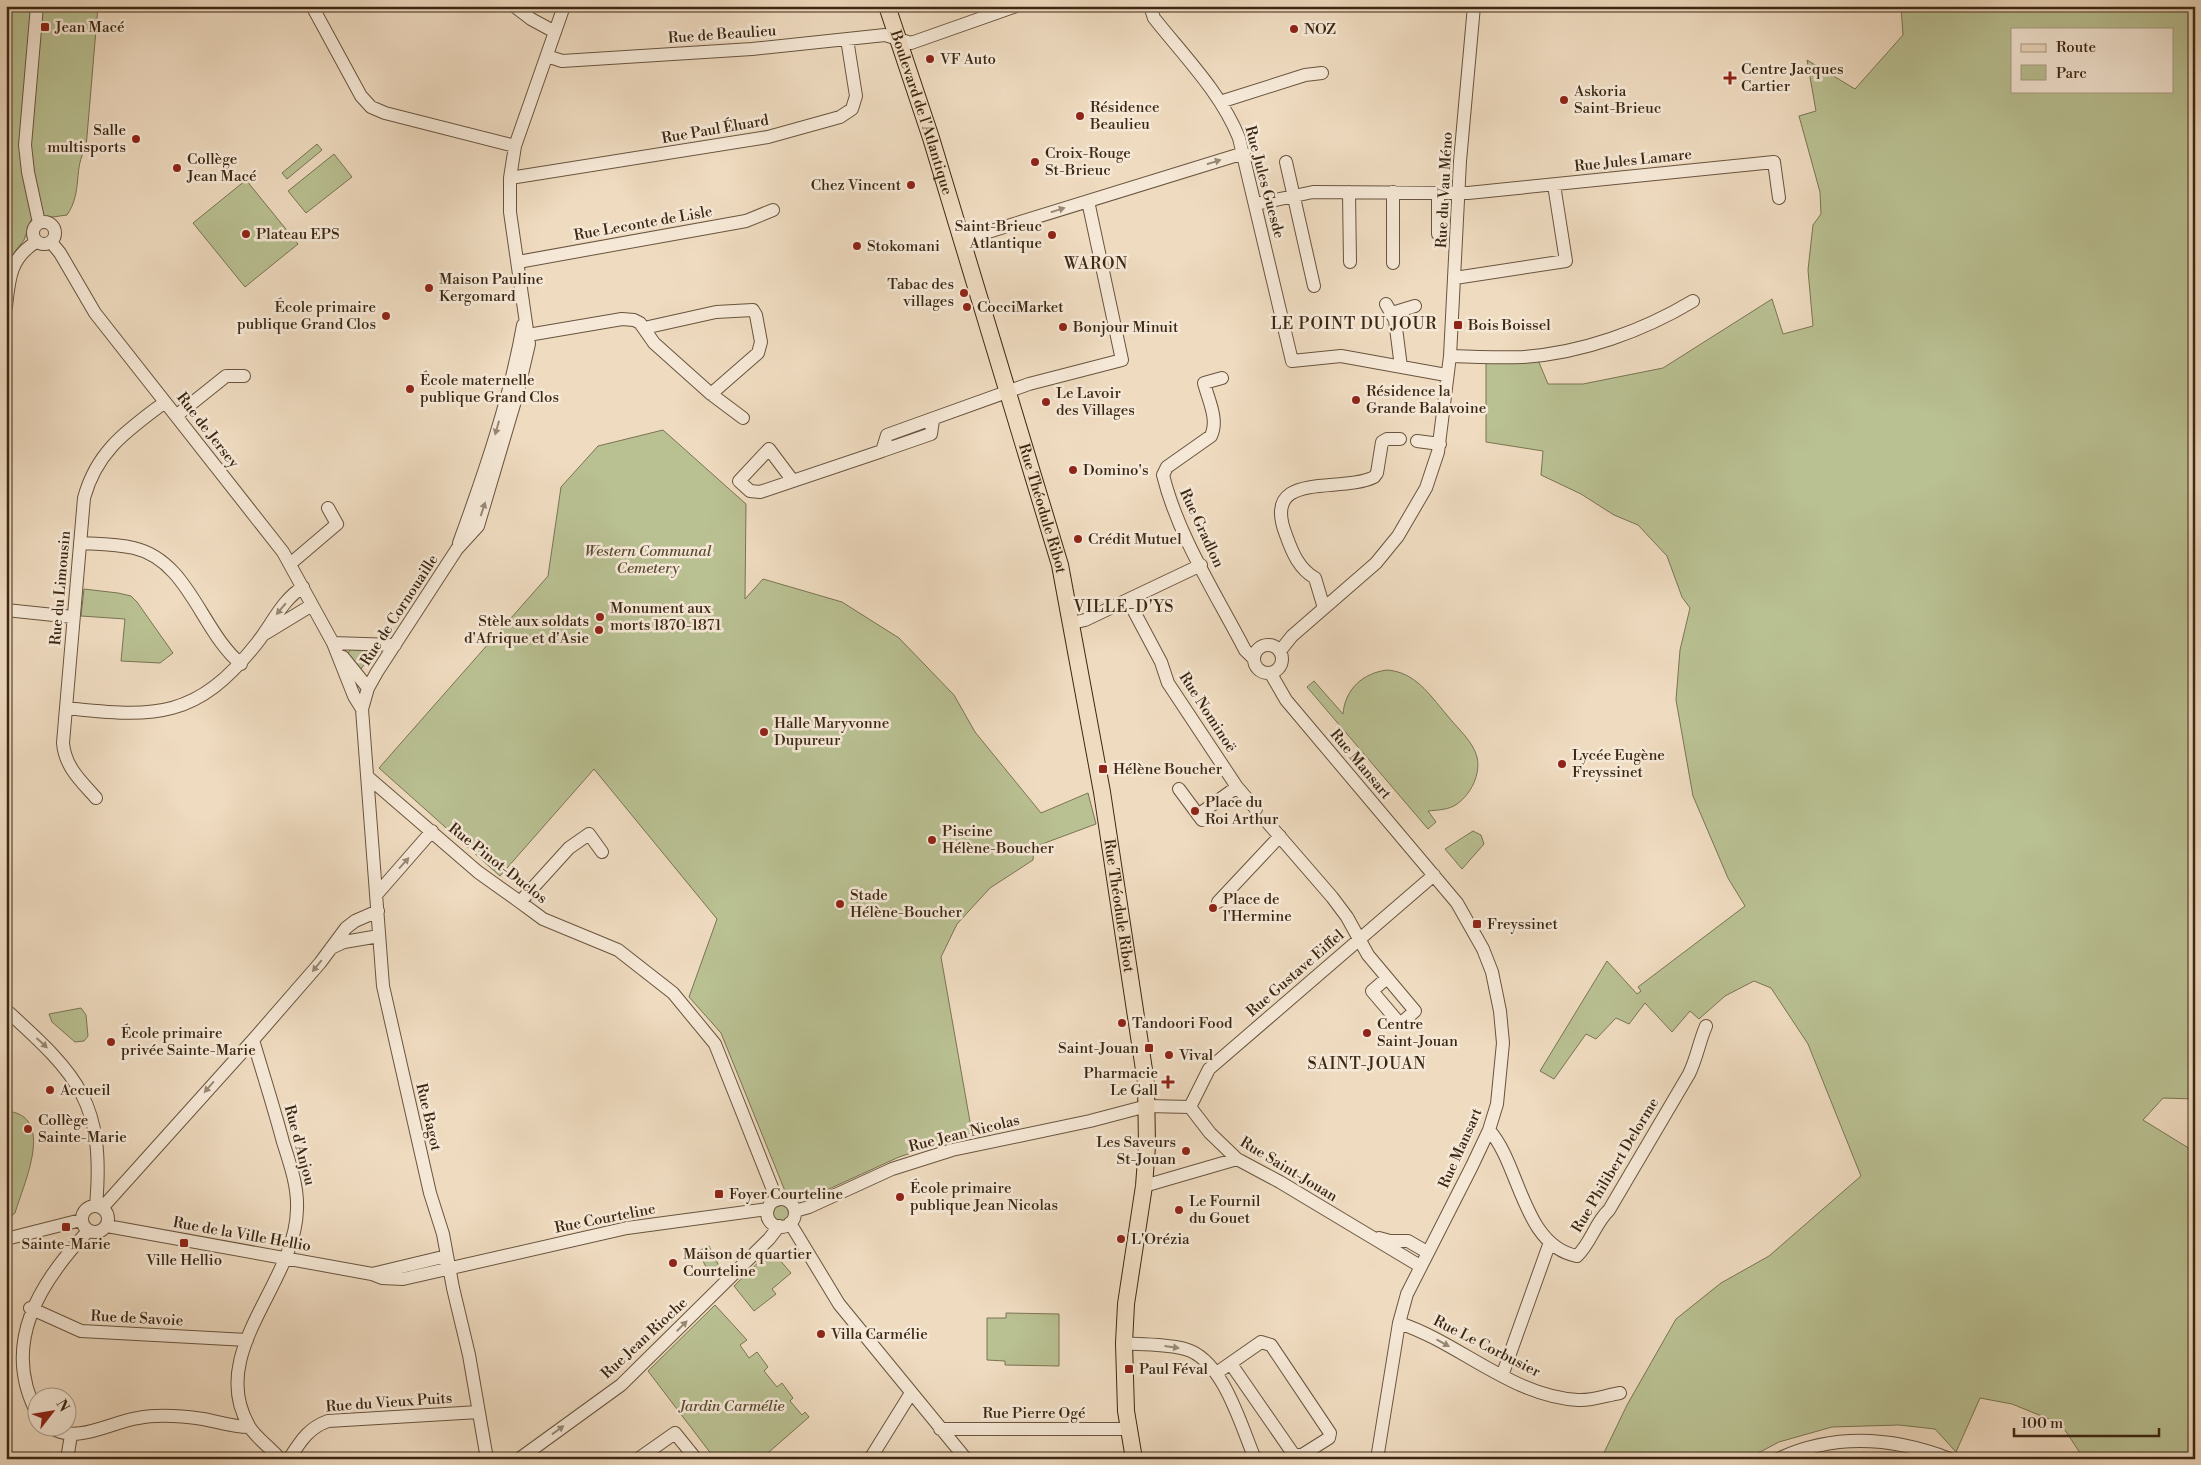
<svg xmlns="http://www.w3.org/2000/svg" width="2201" height="1465" viewBox="0 0 2201 1465" font-family="'Libre Bodoni',serif">
	<style>
		.green { fill: #b9c092; stroke: #7a7452; fill-rule: evenodd }
		.lines { fill: none; stroke-linecap: round; stroke-linejoin: round }
		.minor-casing { stroke: #69543e; stroke-width: 14 }
		.major-casing { stroke: #3c2713; stroke-width: 18 }
		.minor { stroke: #f5e8d6; stroke-width: 12 }
		.major { stroke: #efdbc0; stroke-width: 16 }
		.oneway { fill: #988874 }
		.poi-dot { fill: #8f2418; stroke: #f5e8d6; stroke-width: 2 }
		.labels { text-anchor: middle; stroke-width: 5; stroke-linejoin: round; paint-order: stroke }
		.poi-label { font-size: 15px; fill: #3c2713; stroke: #f5e8d6; text-anchor: start }
		.street-label { font-size: 15px; fill: #3c2713; stroke: #f5e8d6 }
		.park-label { font-size: 15px; font-style: italic; fill: #5b4d33; stroke: #f5e8d6 }
		.neighbourhood-label { font-size: 16px; letter-spacing: 1px; fill: #3c2713; stroke: #f5e8d6 }
	</style>
	<rect width="100%" height="100%" fill="#efdbc0"/>
	<filter id="stains"><feTurbulence type="fractalNoise" baseFrequency=".004" numOctaves="4"/><feColorMatrix values="0 0 0 0 .2 0 0 0 0 .09 0 0 0 0 .02 0 0 0 .5 -.17"/></filter>
	<radialGradient id="worn" r=".72"><stop offset=".6" stop-color="#630" stop-opacity="0"/><stop offset="1" stop-color="#630" stop-opacity=".3"/></radialGradient>
	<path class="green" d="M6 6H98L86 148C73 167 83 192 67 215L31 220 24 240 6 263Z
		M1901 6H2195V1099L2163 1098 2143 1120 2195 1152V1459H2084L2061 1424 2012 1404 1980 1398 1956 1452 1935 1429 1899 1425 1832 1427 1779 1442 1747 1459H1601L1627 1405 1676 1319 1721 1283 1769 1256 1861 1176 1808 1044 1771 988 1754 981 1725 996 1699 1019 1690 1011 1672 1032 1645 1003 1629 1024 1616 1018 1596 1039 1586 1034 1554 1079 1540 1071 1607 961 1637 994 1641 991 1638 987 1745 906 1728 878 1693 796 1676 700 1680 650 1690 608 1682 597 1667 556 1638 525 1614 515 1581 494 1541 475 1543 451 1486 442V360H1538L1548 384H1583L1663 368 1772 299 1783 334 1813 326 1808 270 1813 225 1821 214 1820 192 1799 116 1816 111 1807 60 1855 89 1903 35ZM2012 29H2172V91H2012Z
		M317 144 322 150 287 179 282 173Z
		M334 154 352 177 306 213 288 191Z
		M246 180 298 244 245 287 193 223Z
		M663 430 746 504 745 599 763 579 842 602 899 638 954 695 975 732 1041 813 1088 793 1096 824 1034 847 1033 860 990 888 957 924 941 957 972 1133 899 1157 807 1199 785 1191 721 1033 689 997 717 919 594 769 500 876 379 768 548 576 561 487 598 446Z
		M84 589 118 593 131 596 137 602 173 653 160 663 121 661 125 619 81 616Z
		M350 649 373 652 361 669 348 654Z
		M1387 670C1415 672 1429 694 1446 714 1456 727 1473 741 1477 757 1481 774 1471 794 1457 804 1449 810 1437 810 1428 811L1436 822 1428 829 1307 687 1314 681 1343 714C1345 689 1363 673 1387 670Z
		M1473 831 1481 835 1484 844 1462 869 1445 849Z
		M81 1008 86 1015 88 1036 84 1041 75 1042 52 1022 49 1014Z
		M6 1111C57 1115 23 1185 15 1213L6 1221Z
		M772 1213a9 9 0 1 1 18 0a9 9 0 1 1-18 0Z
		M709 1246 721 1270 710 1275 698 1251Z
		M771 1250 791 1273 772 1289 776 1294 754 1311 734 1286Z
		M715 1305 747 1340 740 1345 749 1358 757 1352 768 1367 764 1371 777 1387 782 1383 793 1398 790 1401 802 1415 805 1412 809 1417 761 1459H715L648 1371Z
		M1006 1313 1059 1314V1366L1005 1365V1361L987 1360V1318H1006Z"/>
	<g class="lines">
		<g class="minor-casing">
			<path id="minor" d="M37 6 25 145 28 172 39 223
				M312 6 361 96 371 107 385 113 515 146
				M514 6 531 19 555 32
				M1150 6 1154 18C1184 56 1221 93 1239 138L1292 361 1341 356 1446 375
				M547 56 562 61 752 49 885 35 911 43 1016 6
				M1220 102 1305 75 1322 73
				M1286 162 1314 286
				M510 178 768 137 840 117 852 109 856 96 847 39
				M1349 192 1350 262
				M1256 204 1313 192 1468 193 1774 162 1779 198
				M33 233a11 11 0 1 1 22 0a11 11 0 1 1-22 0Z
				M1438 234V193
				M962 240 1244 153
				M51 242 60 253 95 313 283 552 333 643 354 696 362 709
				M518 262 746 221 773 210
				M1393 263V192
				M1455 278 1566 261 1554 185
				M1386 304 1395 320 1401 367
				M6 307C9 279 10 258 36 242
				M1392 313 1415 306
				M644 328 716 312 753 310 756 315 761 342 758 353 711 394
				M528 335 622 319 634 320 640 323 654 343 711 394 743 418
				M1450 356C1474 357 1498 358 1523 357 1582 353 1643 331 1693 301
				M1222 378 1204 383C1208 399 1219 420 1211 436L1167 467 1163 475C1178 536 1216 594 1245 650L1254 659
				M176 416 226 376H244
				M1417 441 1440 444
				M882 451 931 434 933 420
				M793 481 769 449 739 481 750 491 760 492 882 451 887 435 1029 384 1122 360 1088 201
				M80 543C97 544 116 544 134 548 189 561 201 631 241 664
				M459 543C485 472 510 399 523 325
				M290 564 337 524 328 508
				M1128 600 1161 662 1168 683 1237 787 1256 809
				M1324 608 1315 578C1299 569 1292 552 1286 535 1260 469 1340 494 1374 477L1377 473 1382 442 1387 439H1400
				M6 610 73 617
				M1072 623 1085 620 1201 565
				M266 633 312 605
				M333 643 395 645
				M1254 659a14 14 0 1 1 28 0a14 14 0 1 1-28 0Z
				M1280 651 1292 636 1376 563 1398 536 1426 488 1438 452 1450 356 1460 161 1474 6
				M343 657 368 688
				M1271 674 1286 700 1457 903 1483 949 1492 972 1500 1011 1503 1043 1497 1104 1489 1130 1472 1166 1407 1294 1399 1323 1377 1459
				M66 708C156 718 197 719 257 643 272 624 282 600 303 587
				M369 778 478 872 520 902 543 919 618 950 673 993 715 1044 777 1200
				M1179 789 1202 820
				M96 798C81 781 65 767 63 743L84 498C97 450 128 430 165 402
				M1198 815 1237 787
				M1268 823 1332 897 1347 917 1368 955 1415 1011 1400 1024 1372 991 1387 978
				M377 894 432 831
				M520 902 569 848 589 834 602 852
				M1218 902 1280 836
				M331 948 344 942 379 936
				M6 1010C79 1076 105 1103 96 1206
				M253 1040C263 1074 274 1108 283 1142 290 1164 298 1186 297 1209 296 1283 206 1352 249 1426 255 1437 271 1448 280 1459
				M1190 1107 1209 1069 1434 875
				M1190 1107 1210 1133 1237 1159 1280 1182 1420 1266
				M1489 1130C1520 1164 1523 1246 1577 1256 1591 1243 1595 1223 1609 1210L1689 1074C1697 1058 1699 1042 1706 1026
				M1144 1186 1237 1159
				M767 1213a14 14 0 1 1 28 0a14 14 0 1 1-28 0Z
				M82 1219a13 13 0 1 1 26 0a13 13 0 1 1-26 0Z
				M102 1208 253 1040 320 963 346 928 355 921 378 911
				M795 1211 809 1207 892 1169 952 1150 1090 1121 1147 1106 1190 1107
				M790 1223 839 1304 966 1459
				M107 1226 372 1274 382 1278 403 1279 627 1228 768 1209
				M1379 1238 1390 1241H1408L1427 1252
				M6 1239 81 1220
				M372 1274 447 1256
				M30 1308 81 1331 247 1340
				M1399 1323C1460 1343 1511 1396 1578 1400 1592 1401 1607 1395 1620 1393
				M1124 1343C1144 1345 1166 1344 1185 1349 1223 1359 1241 1426 1255 1459
				M1218 1372 1261 1342 1271 1345 1330 1433 1329 1438 1302 1455H1294L1231 1364
				M1502 1376 1550 1242
				M38 1415C0 1345 39 1283 88 1231
				M52 1428C77 1444 111 1422 138 1418 159 1414 182 1416 203 1419 219 1422 233 1427 249 1427
				M940 1429H1128
				M67 1459 71 1435
				M289 1459C300 1442 308 1428 328 1421L479 1412
				M487 1459 469 1355 453 1288 443 1234 430 1193 383 986 362 709 368 688 377 672 457 549 478 526 518 391 529 344 510 212V178L515 146 564 6
				M519 1459 621 1385 769 1239 779 1226
				M638 1459 675 1433 696 1459
				M870 1459 911 1393
				M1778 1459C1834 1433 1893 1437 1950 1459"/>
		</g>
		<g class="major-casing">
			<g id="major">
				<path id="s1" d="M887 6 931 138 1060 565 1102 792 1146 1083 1147 1146 1144 1186 1126 1304 1124 1343 1126 1411 1134 1459"/>
			</g>
		</g>
		<use href="#minor" class="minor"/>
		<use href="#major" class="major"/>
	</g>
	<defs><path id="oneway-solid" d="M-6-.8H1V-3.2L6.5 0L1 3.2V.8H-6Z" transform="scale(1.25)"/></defs>
	<g class="oneway">
		<use href="#oneway-solid" transform="translate(1214 162) rotate(-17)"/>
		<use href="#oneway-solid" transform="translate(1058 210) rotate(-17)"/>
		<use href="#oneway-solid" transform="translate(497 428) rotate(106)"/>
		<use href="#oneway-solid" transform="translate(483 509) rotate(-72)"/>
		<use href="#oneway-solid" transform="translate(281 609) rotate(130)"/>
		<use href="#oneway-solid" transform="translate(404 863) rotate(-48)"/>
		<use href="#oneway-solid" transform="translate(317 966) rotate(129)"/>
		<use href="#oneway-solid" transform="translate(42 1043) rotate(42)"/>
		<use href="#oneway-solid" transform="translate(209 1087) rotate(131)"/>
		<use href="#oneway-solid" transform="translate(682 1326) rotate(-45)"/>
		<use href="#oneway-solid" transform="translate(1443 1343) rotate(29)"/>
		<use href="#oneway-solid" transform="translate(1172 1347) rotate(8)"/>
		<use href="#oneway-solid" transform="translate(558 1430) rotate(-36)"/>
	</g>
	<g class="poi-dot">
		<rect x="40" y="22" width="10" height="10" rx="2.5"/>
		<circle cx="1294" cy="29" r="5"/>
		<circle cx="930" cy="59" r="5"/>
		<path d="M1727.5 70.5h5v5h5v5h-5v5h-5v-5h-5v-5h5z"/>
		<circle cx="1564" cy="100" r="5"/>
		<circle cx="1080" cy="116" r="5"/>
		<circle cx="136" cy="139" r="5"/>
		<circle cx="1035" cy="162" r="5"/>
		<circle cx="177" cy="168" r="5"/>
		<circle cx="911" cy="185" r="5"/>
		<circle cx="246" cy="234" r="5"/>
		<circle cx="1052" cy="235" r="5"/>
		<circle cx="857" cy="246" r="5"/>
		<circle cx="429" cy="288" r="5"/>
		<circle cx="964" cy="293" r="5"/>
		<circle cx="967" cy="307" r="5"/>
		<circle cx="386" cy="316" r="5"/>
		<rect x="1453" y="320" width="10" height="10" rx="2.5"/>
		<circle cx="1063" cy="327" r="5"/>
		<circle cx="410" cy="389" r="5"/>
		<circle cx="1356" cy="400" r="5"/>
		<circle cx="1046" cy="402" r="5"/>
		<circle cx="1073" cy="470" r="5"/>
		<circle cx="1078" cy="539" r="5"/>
		<circle cx="600" cy="617" r="5"/>
		<circle cx="599" cy="630" r="5"/>
		<circle cx="764" cy="732" r="5"/>
		<circle cx="1562" cy="764" r="5"/>
		<rect x="1098" y="764" width="10" height="10" rx="2.5"/>
		<circle cx="1195" cy="811" r="5"/>
		<circle cx="932" cy="840" r="5"/>
		<circle cx="840" cy="904" r="5"/>
		<circle cx="1213" cy="908" r="5"/>
		<rect x="1472" y="919" width="10" height="10" rx="2.5"/>
		<circle cx="1122" cy="1023" r="5"/>
		<circle cx="1367" cy="1033" r="5"/>
		<circle cx="111" cy="1042" r="5"/>
		<rect x="1144" y="1043" width="10" height="10" rx="2.5"/>
		<circle cx="1169" cy="1055" r="5"/>
		<path d="M1165.5 1074.5h5v5h5v5h-5v5h-5v-5h-5v-5h5z"/>
		<circle cx="50" cy="1090" r="5"/>
		<circle cx="28" cy="1129" r="5"/>
		<circle cx="1186" cy="1151" r="5"/>
		<rect x="714" y="1189" width="10" height="10" rx="2.5"/>
		<circle cx="900" cy="1197" r="5"/>
		<circle cx="1179" cy="1210" r="5"/>
		<rect x="61" y="1222" width="10" height="10" rx="2.5"/>
		<circle cx="1121" cy="1239" r="5"/>
		<rect x="179" y="1238" width="10" height="10" rx="2.5"/>
		<circle cx="673" cy="1263" r="5"/>
		<circle cx="821" cy="1334" r="5"/>
		<rect x="1124" y="1364" width="10" height="10" rx="2.5"/>
	</g>
	<g class="labels">
		<g class="poi-label">
			<text x="55" y="32">Jean Macé</text>
			<text x="1304" y="34">NOZ</text>
			<text x="940" y="64">VF Auto</text>
			<text x="1741" y="74">Centre Jacques<tspan x="1741" dy="17">Cartier</tspan></text>
			<text x="1574" y="96">Askoria<tspan x="1574" dy="17">Saint-Brieuc</tspan></text>
			<text x="1090" y="112">Résidence<tspan x="1090" dy="17">Beaulieu</tspan></text>
			<text x="126" y="135" text-anchor="end">Salle<tspan x="126" dy="17">multisports</tspan></text>
			<text x="1045" y="158">Croix-Rouge<tspan x="1045" dy="17">St-Brieuc</tspan></text>
			<text x="187" y="164">Collège<tspan x="187" dy="17">Jean Macé</tspan></text>
			<text x="901" y="190" text-anchor="end">Chez Vincent</text>
			<text x="1042" y="231" text-anchor="end">Saint-Brieuc<tspan x="1042" dy="17">Atlantique</tspan></text>
			<text x="256" y="239">Plateau EPS</text>
			<text x="867" y="251">Stokomani</text>
			<text x="439" y="284">Maison Pauline<tspan x="439" dy="17">Kergomard</tspan></text>
			<text x="954" y="289" text-anchor="end">Tabac des<tspan x="954" dy="17">villages</tspan></text>
			<text x="376" y="312" text-anchor="end">École primaire<tspan x="376" dy="17">publique Grand Clos</tspan></text>
			<text x="977" y="312">CocciMarket</text>
			<text x="1468" y="330">Bois Boissel</text>
			<text x="1073" y="332">Bonjour Minuit</text>
			<text x="420" y="385">École maternelle<tspan x="420" dy="17">publique Grand Clos</tspan></text>
			<text x="1366" y="396">Résidence la<tspan x="1366" dy="17">Grande Balavoine</tspan></text>
			<text x="1056" y="398">Le Lavoir<tspan x="1056" dy="17">des Villages</tspan></text>
			<text x="1083" y="475">Domino's</text>
			<text x="1088" y="544">Crédit Mutuel</text>
			<text x="610" y="613">Monument aux<tspan x="610" dy="17">morts 1870-1871</tspan></text>
			<text x="589" y="626" text-anchor="end">Stèle aux soldats<tspan x="589" dy="17">d'Afrique et d'Asie</tspan></text>
			<text x="774" y="728">Halle Maryvonne<tspan x="774" dy="17">Dupureur</tspan></text>
			<text x="1572" y="760">Lycée Eugène<tspan x="1572" dy="17">Freyssinet</tspan></text>
			<text x="1113" y="774">Hélène Boucher</text>
			<text x="1205" y="807">Place du<tspan x="1205" dy="17">Roi Arthur</tspan></text>
			<text x="942" y="836">Piscine<tspan x="942" dy="17">Hélène-Boucher</tspan></text>
			<text x="850" y="900">Stade<tspan x="850" dy="17">Hélène-Boucher</tspan></text>
			<text x="1223" y="904">Place de<tspan x="1223" dy="17">l'Hermine</tspan></text>
			<text x="1487" y="929">Freyssinet</text>
			<text x="1132" y="1028">Tandoori Food</text>
			<text x="1377" y="1029">Centre<tspan x="1377" dy="17">Saint-Jouan</tspan></text>
			<text x="121" y="1038">École primaire<tspan x="121" dy="17">privée Sainte-Marie</tspan></text>
			<text x="1139" y="1053" text-anchor="end">Saint-Jouan</text>
			<text x="1179" y="1060">Vival</text>
			<text x="1158" y="1078" text-anchor="end">Pharmacie<tspan x="1158" dy="17">Le Gall</tspan></text>
			<text x="60" y="1095">Accueil</text>
			<text x="38" y="1125">Collège<tspan x="38" dy="17">Sainte-Marie</tspan></text>
			<text x="1176" y="1147" text-anchor="end">Les Saveurs<tspan x="1176" dy="17">St-Jouan</tspan></text>
			<text x="910" y="1193">École primaire<tspan x="910" dy="17">publique Jean Nicolas</tspan></text>
			<text x="729" y="1199">Foyer Courteline</text>
			<text x="1189" y="1206">Le Fournil<tspan x="1189" dy="17">du Gouet</tspan></text>
			<text x="1131" y="1244">L'Orézia</text>
			<text x="66" y="1249" text-anchor="middle">Sainte-Marie</text>
			<text x="683" y="1259">Maison de quartier<tspan x="683" dy="17">Courteline</tspan></text>
			<text x="184" y="1265" text-anchor="middle">Ville Hellio</text>
			<text x="831" y="1339">Villa Carmélie</text>
			<text x="1139" y="1374">Paul Féval</text>
		</g>
		<g class="street-label">
			<text transform="translate(722 34) rotate(-4)" y="5">Rue de Beaulieu</text>
			<text dy="5" stroke="none"><textPath href="#s1" startOffset="112">Boulevard de l'Atlantique</textPath></text>
			<text transform="translate(715 129) rotate(-10)" y="5">Rue Paul Éluard</text>
			<text transform="translate(1633 160) rotate(-6)" y="5">Rue Jules Lamare</text>
			<text transform="translate(1265 182) rotate(75)" y="5">Rue Jules Guesde</text>
			<text transform="translate(1444 190) rotate(-87)" y="5">Rue du Vau Méno</text>
			<text transform="translate(643 223) rotate(-10)" y="5">Rue Leconte de Lisle</text>
			<text transform="translate(208 430) rotate(52)" y="5">Rue de Jersey</text>
			<text dy="5" stroke="none"><textPath href="#s1" startOffset="526">Rue Théodule Ribot</textPath></text>
			<text transform="translate(1202 528) rotate(65)" y="5">Rue Gradlon</text>
			<text transform="translate(60 588) rotate(-85)" y="5">Rue du Limousin</text>
			<text transform="translate(399 610) rotate(-57)" y="5">Rue de Cornouaille</text>
			<text transform="translate(1208 712) rotate(57)" y="5">Rue Nominoë</text>
			<text transform="translate(1361 764) rotate(50)" y="5">Rue Mansart</text>
			<text transform="translate(498 863) rotate(38)" y="5">Rue Pinot-Duclos</text>
			<text dy="5" stroke="none"><textPath href="#s1" startOffset="931">Rue Théodule Ribot</textPath></text>
			<text transform="translate(1295 973) rotate(-41)" y="5">Rue Gustave Eiffel</text>
			<text transform="translate(429 1117) rotate(77)" y="5">Rue Bagot</text>
			<text transform="translate(964 1133) rotate(-14)" y="5">Rue Jean Nicolas</text>
			<text transform="translate(300 1145) rotate(75)" y="5">Rue d'Anjou</text>
			<text transform="translate(1460 1148) rotate(-66)" y="5">Rue Mansart</text>
			<text transform="translate(1615 1165) rotate(-59)" y="5">Rue Philibert Delorme</text>
			<text transform="translate(1289 1169) rotate(31)" y="5">Rue Saint-Jouan</text>
			<text transform="translate(605 1218) rotate(-11)" y="5">Rue Courteline</text>
			<text transform="translate(242 1234) rotate(10)" y="5">Rue de la Ville Hellio</text>
			<text transform="translate(137 1318) rotate(3)" y="5">Rue de Savoie</text>
			<text transform="translate(644 1338) rotate(-43)" y="5">Rue Jean Rioche</text>
			<text transform="translate(1487 1346) rotate(27)" y="5">Rue Le Corbusier</text>
			<text transform="translate(389 1402) rotate(-4)" y="5">Rue du Vieux Puits</text>
			<text x="1034" y="1418">Rue Pierre Ogé</text>
		</g>
		<g class="park-label">
			<text x="648" y="556">Western Communal<tspan x="648" dy="17">Cemetery</tspan></text>
			<text x="732" y="1411">Jardin Carmélie</text>
		</g>
		<g class="neighbourhood-label">
			<text x="1096" y="269">WARON</text>
			<text x="1354" y="329">LE POINT DU JOUR</text>
			<text x="1124" y="612">VILLE-D'YS</text>
			<text x="1367" y="1069">SAINT-JOUAN</text>
		</g>
	</g>
	<rect width="2201" height="1465" fill="none" stroke="#efdbc0" stroke-width="25"/>
	<rect x="8" y="8" width="2186" height="1450" fill="none" stroke="#3c2713" stroke-width="2.5"/>
	<rect x="12" y="12" width="2176" height="1440" fill="none" stroke="#3c2713"/>
	<rect x="2011" y="28" width="162" height="65" fill="#f5e8d6" stroke="#ab9b88"/>
	<rect x="2021" y="44" width="25" height="8" fill="#efdbc0" stroke="#ab9b88"/>
	<text x="2056" y="52" font-size="15" fill="#3c2713">Route</text>
	<rect x="2021" y="65" width="25" height="15" fill="#b9c092" stroke="#ab9b88"/>
	<text x="2056" y="78" font-size="15" fill="#3c2713">Parc</text>
	<g transform="translate(52 1412) rotate(59)"><circle r="24" fill="#f5e8d6" stroke="#ab9b88"/>
	<path d="M0-4L9 19L0 12L-9 19Z" fill="#8f2418"/>
	<text y="-8" font-size="14" font-weight="bold" text-anchor="middle" fill="#3c2713">N</text>
	</g>
	<path d="M2014 1428v8h145v-8" fill="none" stroke="#3c2713" stroke-width="2.5"/>
	<text x="2021" y="1428" font-size="15" fill="#3c2713" stroke="#f5e8d6" stroke-width="4" paint-order="stroke">100 m</text>
	<rect width="100%" height="100%" filter="url(#stains)"/>
	<rect width="100%" height="100%" fill="url(#worn)"/>
</svg>
